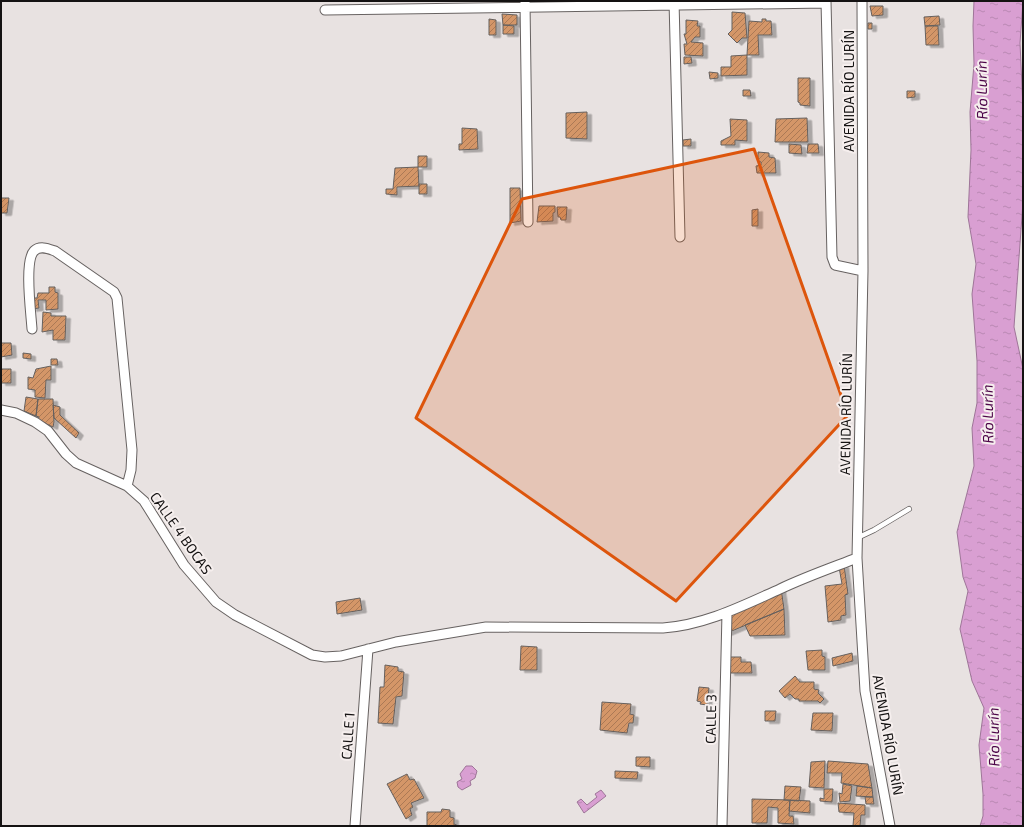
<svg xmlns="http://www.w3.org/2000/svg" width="1024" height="827" viewBox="0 0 1024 827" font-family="'Exo 2',sans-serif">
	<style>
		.water { fill: url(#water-ripples); stroke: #9e7598 }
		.building { fill: url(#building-hatch); stroke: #65605e; filter: url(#shadow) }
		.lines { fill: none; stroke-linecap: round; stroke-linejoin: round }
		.service-casing { stroke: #676261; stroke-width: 6 }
		.minor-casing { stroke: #676261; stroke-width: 11 }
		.service { stroke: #fff; stroke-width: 4.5 }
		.minor { stroke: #fff; stroke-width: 9 }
		.marked { fill: #dd550c; fill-opacity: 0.2; stroke: #dd550c; stroke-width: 3; stroke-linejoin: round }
		.labels { text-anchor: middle; stroke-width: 4; stroke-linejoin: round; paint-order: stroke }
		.street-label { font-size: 14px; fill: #141212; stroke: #f6efee }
		.water-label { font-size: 15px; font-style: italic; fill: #4d0649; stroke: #f6efee }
	</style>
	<defs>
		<pattern id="water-ripples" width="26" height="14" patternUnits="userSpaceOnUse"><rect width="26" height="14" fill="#d99fd2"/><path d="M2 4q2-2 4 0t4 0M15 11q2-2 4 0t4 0" fill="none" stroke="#b988b3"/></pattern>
		<pattern id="building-hatch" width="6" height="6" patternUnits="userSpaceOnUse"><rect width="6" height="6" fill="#d49668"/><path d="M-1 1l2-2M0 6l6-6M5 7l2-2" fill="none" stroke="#ab7954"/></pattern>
		<filter id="shadow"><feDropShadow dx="4.5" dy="2.5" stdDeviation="0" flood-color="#0004"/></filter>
	</defs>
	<rect width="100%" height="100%" fill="#e8e2e1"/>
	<path class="water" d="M974 1H1023L1020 43 1023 108V202L1014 327 1023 369V826H980L983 816V794L979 745 984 708 972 681 960 629 968 591 963 577 957 532 974 466 972 428 977 403V361L972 294 976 264 968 217 971 150 970 112 974 64 973 26Z
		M466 766H472L477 771 475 778 470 781 471 785 462 790 458 787 457 782 462 779 460 774Z
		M601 790 606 796 584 813 577 802 581 799 587 805 597 797 595 794Z"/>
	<path class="building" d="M870 6H883V15L872 16Z
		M732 12 745 13 747 38H742L737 43 728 34 732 30Z
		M502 14 517 15V25H503Z
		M939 16 940 25 925 26 924 17Z
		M489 19 496 20V35H489Z
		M762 19H766V21H771L772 35H758L759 55H747L749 21 762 22Z
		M686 20 698 21 697 26H700V37H695L691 42 703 43V56L685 55 684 44H687L684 34H686Z
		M868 23H872V29H868Z
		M503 25 514 26V34H503Z
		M925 26H938L939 45H926Z
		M747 55V75L721 76V67H731V56Z
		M684 57H691L692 63 684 64Z
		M709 72 718 73V78L710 79Z
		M798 78H810V106L800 105V103L798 102Z
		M743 90H750L751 96H743Z
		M907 91H915V97L907 98Z
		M587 112V139L566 138V113Z
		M807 118 808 142H775L776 119Z
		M730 119 747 120V141L735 140V145H721V141L731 136Z
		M462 128 477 129 478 149 459 150V144H462Z
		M691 139V146H683V140Z
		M789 144 801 145 802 154 789 153Z
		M808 144H818L819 153H807Z
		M758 152 769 153V157L775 158 776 173H757L756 166 761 165V162L758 161Z
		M418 156H427V167H418Z
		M418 167 419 186 397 187V195L386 194V189H393L395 168Z
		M419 184H427V194H419Z
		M510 188H520L521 221 510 223Z
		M1 198H9L7 213H1Z
		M539 206H555V212L553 213V221L537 222Z
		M557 207H567L566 220H561L560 217H558Z
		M758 209V226H752V210Z
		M49 287H55V292L58 293V309L46 310V300H38L39 308 32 309V298H37L38 293H49Z
		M43 312 51 313V316H66L65 340H53V330L42 332Z
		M1 343H11L12 355 1 357Z
		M23 353 31 354V359L23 358Z
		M51 359H57L58 365H51Z
		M51 366V380H46L45 398 35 397V390L28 389V377L33 378 36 369Z
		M1 369H11V383H1Z
		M26 397 38 399 36 416 24 411Z
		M38 399H53L54 422 53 427 38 420 39 417 36 416Z
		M53 405 60 407V415L79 433 76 438 54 418Z
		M844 565 848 594 845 595 846 615 841 616V620L828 622 825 586 842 584 839 567Z
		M781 588 784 609 727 633V613Z
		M360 598 362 610 337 614 336 602Z
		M784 609 785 635 750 636 745 625Z
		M521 646 537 647V670H520Z
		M822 650V656L825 657V670H808L806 651Z
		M852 653 853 661 833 666 832 658Z
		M730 657H741V662H751L752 673H730Z
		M385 665 398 667V671L404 672 402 696 396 697 393 724 378 723 380 687H384Z
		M795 676 800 682H814V689L819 690 818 693 824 699 820 703 818 701H799V699H795L790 694 785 698 779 691Z
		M699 687 709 688 707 705 700 704 701 702 697 701Z
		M602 702 631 704 630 714 634 715 633 723H629L627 733 600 730Z
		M765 711H776L775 721H765Z
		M813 713H833L832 731 811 730Z
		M636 757H650V767L636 766Z
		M825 761 824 788 809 787 811 762Z
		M828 761 868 764 872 788 841 783 842 773H827Z
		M615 771 638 772 637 779 615 778Z
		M407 774 410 780 414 779 424 798 411 803 413 807 410 809 412 815 406 819 387 784Z
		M843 784 852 786 850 801 840 802 839 793 842 794Z
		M785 786 801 787 799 801 784 800Z
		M857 786 872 788 873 797 856 796Z
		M824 789H833L832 802 820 801V798L824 799Z
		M865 797H873L874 804H866Z
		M752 799 790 800 789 816H793L794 824 778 823V808L768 807 767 823H752Z
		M790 800 810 801V813L789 811Z
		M838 803 865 805V815H861L860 826H853L854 813 839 812Z
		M442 809 450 810V817L454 818V824L459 826H427V812H441Z"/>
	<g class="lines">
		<g class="service-casing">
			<path id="service" d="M857 538 874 530 909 509"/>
		</g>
		<g class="minor-casing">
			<path id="minor" d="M674 1 680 237
				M826 1 832 257 835 265 863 271
				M862 1 863 271 857 558 865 691 890 826
				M525 2 528 222
				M325 10 826 3
				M32 329C31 313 24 261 34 251 40 245 49 249 55 251L114 292 117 298 132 450 131 470 127 486
				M1 410 16 413 35 422 48 431 66 454 76 463 127 486 144 501 184 565 216 602 235 615 312 655 325 657 341 656 396 642 486 627 663 628C705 625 742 606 780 589 805 577 831 568 857 558
				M355 826 368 649
				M722 826 727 613"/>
		</g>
		<use href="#service" class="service"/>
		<use href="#minor" class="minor"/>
	</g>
	<path class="marked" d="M754 149 848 415 676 601 416 418 522 199Z"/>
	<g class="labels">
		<g class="street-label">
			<text transform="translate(849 91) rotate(-90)" y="5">AVENIDA RÍO LURÍN</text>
			<text transform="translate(846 414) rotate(-89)" y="5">AVENIDA RÍO LURÍN</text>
			<text transform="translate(181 533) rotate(55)" y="5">CALLE 4 BOCAS</text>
			<text transform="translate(711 719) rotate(-89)" y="5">CALLE 3</text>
			<text transform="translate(888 735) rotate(80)" y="5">AVENIDA RÍO LURÍN</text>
			<text transform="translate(348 736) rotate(-86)" y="5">CALLE 1</text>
		</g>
		<g class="water-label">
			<text transform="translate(982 90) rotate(-91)" y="5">Río Lurín</text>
			<text transform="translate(988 414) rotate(-91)" y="5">Río Lurín</text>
			<text transform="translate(994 737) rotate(-91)" y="5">Río Lurín</text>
		</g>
	</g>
	<rect width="1024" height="827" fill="none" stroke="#141212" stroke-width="4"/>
</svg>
